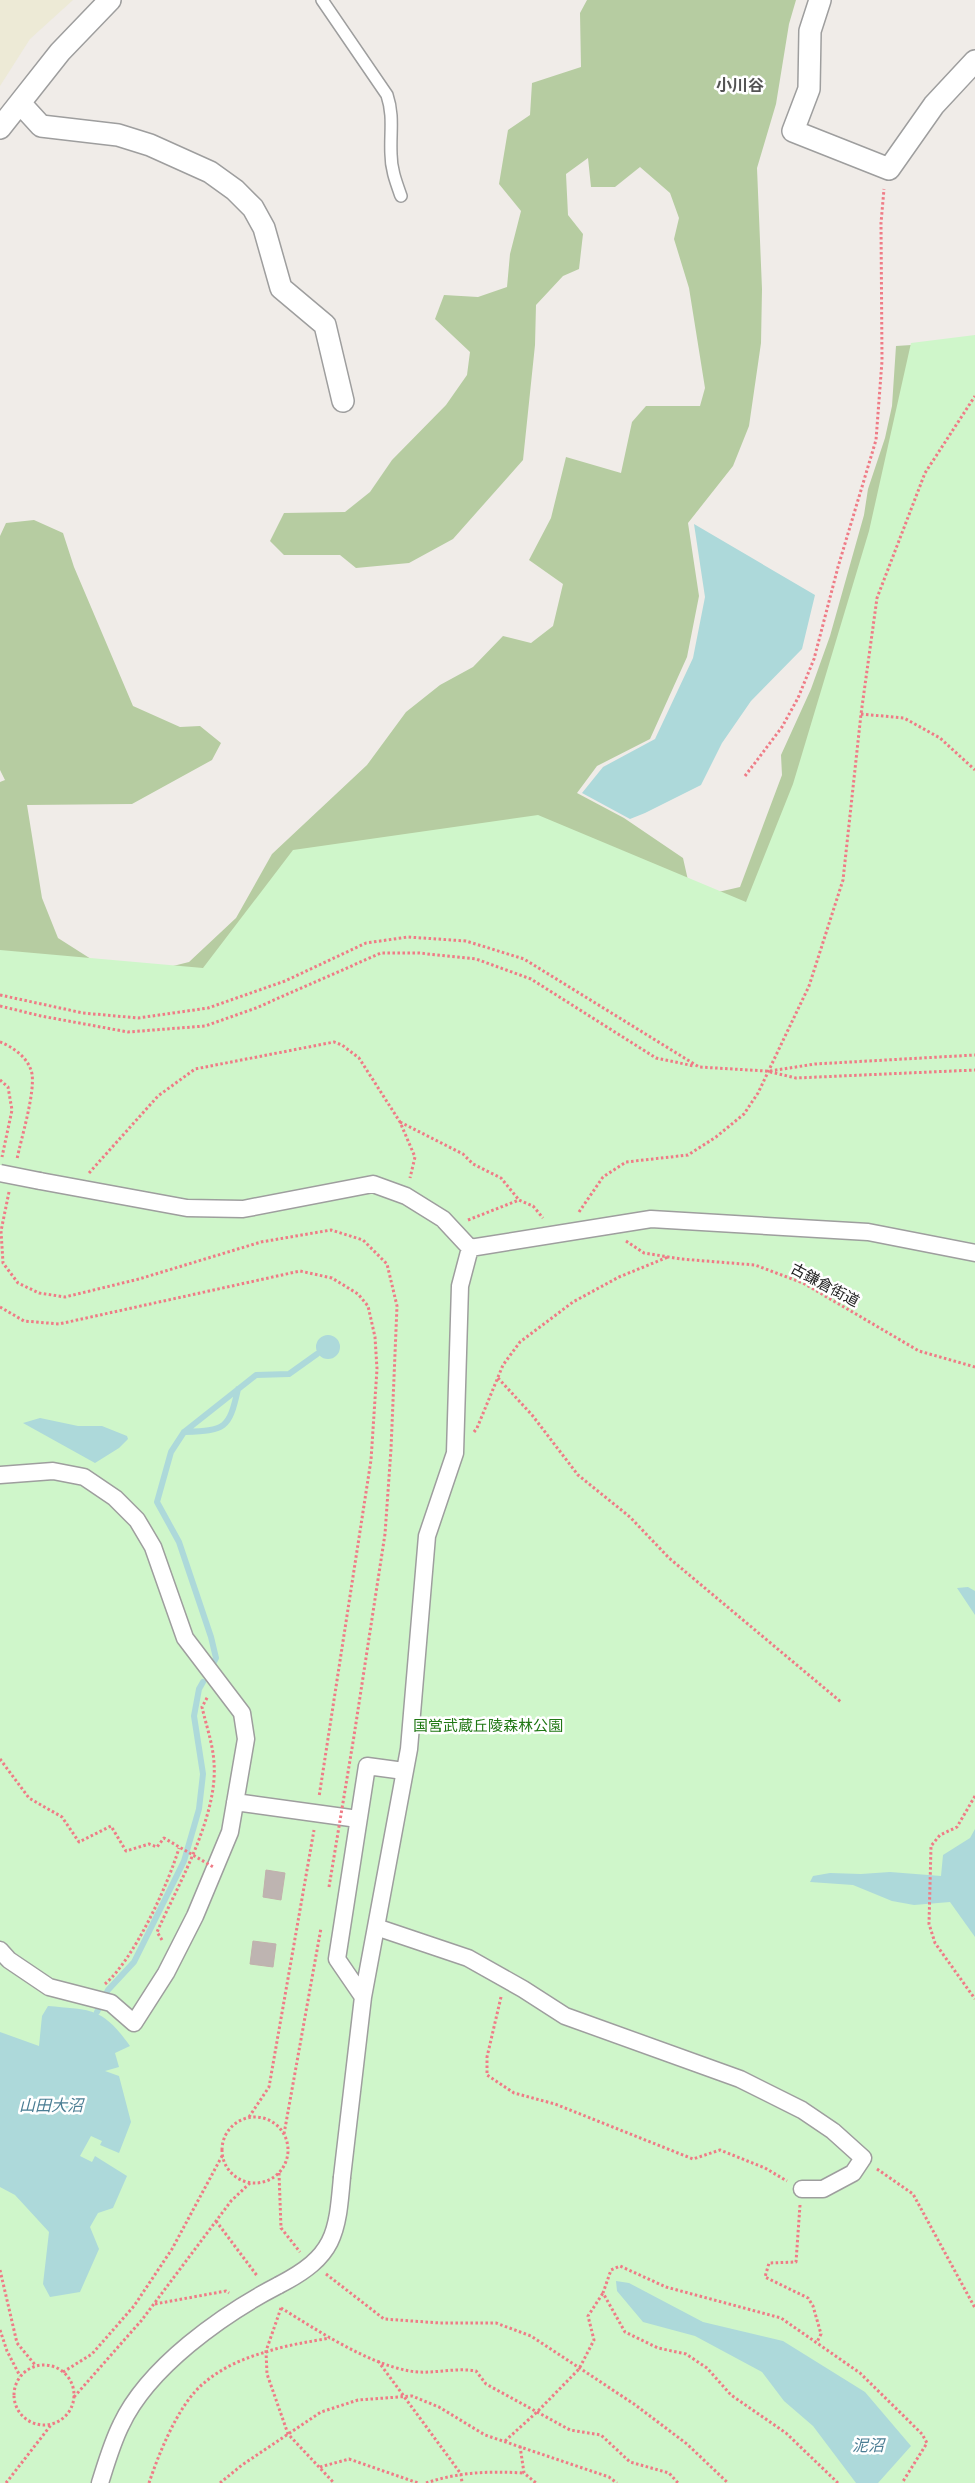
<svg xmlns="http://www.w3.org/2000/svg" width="975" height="2483" viewBox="0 0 975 2483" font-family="'PT Sans Narrow','Noto Sans JP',sans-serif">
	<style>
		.farmland { fill: #edead6 }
		.forest { fill: #b6cca1 }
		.park { fill: #cff6ca }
		.water { fill: #add9da }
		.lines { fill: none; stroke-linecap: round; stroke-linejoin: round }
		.stream { stroke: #add9da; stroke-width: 6 }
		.building { fill: #beb4b1; stroke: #c1b1ac }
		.service-casing { stroke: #9e9e9e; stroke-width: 14 }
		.pedestrian-casing { stroke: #9e9e9e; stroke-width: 19 }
		.minor-casing { stroke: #9e9e9e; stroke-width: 24 }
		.path { stroke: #ef7b86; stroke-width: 3; stroke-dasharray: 2.5 2.5; stroke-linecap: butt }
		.service { stroke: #fff; stroke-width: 11 }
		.pedestrian { stroke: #fff; stroke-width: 16 }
		.minor { stroke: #fff; stroke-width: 21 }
		.pedestrian-bridge-casing { stroke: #9e9e9e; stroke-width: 19; stroke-linecap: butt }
		.path-bridge { stroke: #ef7b86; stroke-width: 3; stroke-dasharray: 2.5 2.5; stroke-linecap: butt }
		.pedestrian-bridge { stroke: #fff; stroke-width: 16 }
		.labels { text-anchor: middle; stroke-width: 5; stroke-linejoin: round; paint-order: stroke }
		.street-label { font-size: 15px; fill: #212121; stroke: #fff }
		.park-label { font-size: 15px; fill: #217815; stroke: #fff }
		.neighbourhood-label { font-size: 16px; font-weight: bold; fill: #545454; stroke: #fff }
		.water-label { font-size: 16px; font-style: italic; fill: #4a7d93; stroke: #fff }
	</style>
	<rect width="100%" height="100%" fill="#f0ece8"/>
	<path class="farmland" d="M0 0H73L30 39 0 86Z"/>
	<path class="forest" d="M587 0H796L789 24 776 104 757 168 762 289 761 343 749 426 733 466 688 523 699 596 687 657 650 739 597 766 577 793 624 818 683 858 692 898 740 887 782 775 781 755 811 689 830 636 864 515 868 489 885 438 892 406 896 346 972 341 975 2483H0V782L5 780 0 770V536L6 523 34 520 63 533 74 567 133 706 180 727 200 726 221 743 212 760 132 804 27 805 42 898 58 938 102 966 157 970 189 962 236 918 272 854 367 765 406 712 440 685 473 667 503 636 531 643 553 626 563 584 529 560 551 518 566 457 621 473 632 422 646 406H700L705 388 689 288 674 239 679 218 670 193 640 167 615 187H591L588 158 566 174 568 215 583 234 579 269 563 276 536 305 535 345 523 460 453 539 409 563 356 568 340 555H284L270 541 284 513 345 512 370 492 392 460 446 405 467 375 470 352 435 319 444 295 478 297 507 287 510 254 521 211 499 184 508 130 530 115 532 83 581 67 580 13Z"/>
	<path class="park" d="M975 335V2483H0V950L203 968 293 850 538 815 746 902 793 784 869 531 911 343Z"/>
	<path class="water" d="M694 524 815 595 802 649 751 701 722 743 701 785 645 813 630 819 582 793 603 767 655 739 693 658 705 597Z
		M316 1347a12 12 0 1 1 24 0a12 12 0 1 1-24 0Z
		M40 1418 78 1426H102L127 1436 128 1439 119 1448 95 1463 23 1423Z
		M968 1587 975 1591V1615L957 1588Z
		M975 1829V1937L950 1902 914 1905 892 1901 853 1885 810 1882 813 1876 830 1873 861 1874 890 1872 941 1876 943 1855 970 1838Z
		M48 2006C92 2010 102 2007 130 2046L115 2053 119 2067 105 2071 119 2076 131 2122 119 2153 100 2145 102 2141 91 2136 80 2156 92 2162 95 2156 127 2176 113 2208 98 2213 90 2227 99 2249 80 2292 50 2297 43 2284 49 2232 15 2195 0 2187V2032L39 2046 42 2016Z
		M616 2281 629 2283 703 2322 783 2341 865 2392 911 2446 878 2483H856L813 2426 784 2401 762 2372 695 2336 643 2322 617 2291Z"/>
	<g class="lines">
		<path class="stream" d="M184 1432C225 1430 229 1430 238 1389
			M213 1664 216 1658 211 1637 179 1542 157 1502 171 1452 184 1432 256 1375 289 1374 317 1354
			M97 2012 108 1990 134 1962 184 1861 199 1809 203 1774 194 1716 199 1689 203 1682"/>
	</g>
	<path class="building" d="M266 1870 285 1873 281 1900 263 1897Z
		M253 1941 276 1944 273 1967 250 1964Z"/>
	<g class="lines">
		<g class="service-casing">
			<path id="service" d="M322 0 387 95C394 116 390 132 391 154 391 169 396 182 401 196"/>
		</g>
		<g class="pedestrian-casing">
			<path id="pedestrian" d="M40 1181 187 1208 243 1209 373 1184 406 1196 443 1219 470 1248
				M470 1248 651 1219 868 1232 975 1253
				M0 1475 53 1471 84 1477 115 1498 137 1520 153 1547 185 1638 242 1713 246 1739 230 1832 195 1916 166 1973 134 2023 111 2003 49 1987 9 1960 0 1950
				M235 1802 358 1819
				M376 1927 468 1958 523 1989 565 2016 740 2079 802 2110 833 2131 863 2158 853 2173 823 2189H802
				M363 1997 337 1959 367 1766 404 1771
				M342 2177 363 1997 409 1749 427 1536 455 1453 460 1286 470 1248
				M100 2483C106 2464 112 2443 121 2425 148 2367 223 2314 279 2285"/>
		</g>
		<g class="minor-casing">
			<path id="minor" d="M820 0 810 31 809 89 793 131 889 169 934 105 975 61
				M20 103 41 126 118 135 150 145 210 172 235 190 253 208 264 228 281 288 325 325 343 401
				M0 128 60 52 110 0"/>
		</g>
		<path class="path" d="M861 714 904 718 940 738 975 770
			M745 776 782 727 798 698 814 659 838 567 876 440 882 361 881 223 884 189
			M0 995 83 1013 138 1018 208 1008 285 981 366 943 408 937 466 941 524 959 699 1067 766 1071 796 1078 975 1070
			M0 1006 41 1016 128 1032 205 1026 256 1008 381 953H419L476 959 531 979 656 1058 694 1066
			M0 1042C13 1047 29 1058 32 1074 35 1094 21 1139 17 1159
			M770 1071 815 1064 975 1055
			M0 1080 8 1087 12 1110 2 1157
			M400 1122 463 1154 473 1164 501 1178 519 1200
			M89 1173 158 1096 195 1069 334 1042 342 1045 359 1058 400 1122 415 1157 410 1178
			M9 1192 1 1231 3 1263 18 1283 39 1293 65 1297 139 1279 261 1242 331 1230 363 1240 387 1264 397 1306 391 1449 385 1534 354 1736
			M579 1212 603 1177 626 1162 688 1155 716 1137 744 1114 758 1093 809 986 843 880 861 714 877 598 925 473 975 396
			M468 1220 519 1200 533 1206 543 1218
			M626 1241 644 1253 681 1259 755 1265 803 1283 919 1351 975 1367
			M0 1307 24 1321 59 1324 300 1271 332 1278 358 1294 368 1306 375 1337 377 1369 371 1460 319 1797
			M498 1378 532 1415 578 1475 630 1517 669 1558 841 1702
			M474 1432 477 1428 503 1365 520 1342 573 1302 619 1277 668 1257
			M975 1796 957 1827 940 1835 931 1846 929 1924 935 1943 975 1999
			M162 1940 157 1932C179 1883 218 1816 214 1763 213 1744 206 1725 202 1707L208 1696
			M105 1984C134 1959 168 1885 179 1848
			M501 1997 487 2057V2075L514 2093 555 2104 693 2159 720 2150 765 2168 787 2181
			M249 2117 269 2087 314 1830
			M222 2150a33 33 0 1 1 66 0a33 33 0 1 1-66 0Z
			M284 2134 321 1928
			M877 2169 913 2194 975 2308
			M279 2173 281 2228 300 2252
			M800 2205 796 2262 769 2263 765 2277 808 2298 813 2306 821 2334 817 2342
			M216 2221 258 2277
			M0 2270 17 2343 36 2366
			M326 2274 384 2319 440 2323H496L531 2336 634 2404 687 2444 728 2483
			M155 2304 226 2291 229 2293
			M281 2308C317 2330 368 2364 410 2371 431 2375 454 2367 476 2371L486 2384 570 2430 601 2435 630 2462 669 2473 678 2483
			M281 2308 266 2351 267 2374 288 2434 334 2483
			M0 2330 7 2351 20 2376
			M378 2361 461 2474 462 2483
			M14 2395a30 30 0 1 1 60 0a30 30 0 1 1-60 0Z
			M63 2372 92 2354 134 2306 172 2249 222 2156
			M74 2397 141 2321 231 2201 250 2183
			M505 2441 537 2412 579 2369 594 2340 588 2316 603 2293
			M520 2446 524 2473 536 2483
			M320 2467 349 2459 418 2483
			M6 2483 51 2425
			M149 2483C159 2453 179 2403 204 2383 221 2368 244 2358 266 2352 286 2345 308 2342 330 2338
			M220 2483 242 2465 321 2412 358 2400 412 2396 439 2407 485 2435 609 2477 617 2483
			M426 2483C459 2472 489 2471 524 2473
			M838 2483 786 2433 731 2395 707 2368 686 2354 658 2348 625 2332 603 2293 611 2270 620 2266 666 2287 781 2318 860 2373 922 2434 927 2443 902 2483"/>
		<use href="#service" class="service"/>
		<use href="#pedestrian" class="pedestrian"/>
		<use href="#minor" class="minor"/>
		<g class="pedestrian-bridge-casing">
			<path id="pedestrian-bridge" d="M0 1173 40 1181
				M279 2285C335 2256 337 2235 342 2177"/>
		</g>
		<path class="path-bridge" d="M0 1759 29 1798 62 1817 79 1842 111 1826 126 1851 149 1844 157 1847 164 1838 215 1868
			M329 1887 354 1736"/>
		<use href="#pedestrian-bridge" class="pedestrian-bridge"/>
	</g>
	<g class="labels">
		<g class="street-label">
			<text transform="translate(825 1285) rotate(28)" y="5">古鎌倉街道</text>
		</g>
		<g class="park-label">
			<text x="488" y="1731">国営武蔵丘陵森林公園</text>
		</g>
		<g class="neighbourhood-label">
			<text x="740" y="91">小川谷</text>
		</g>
		<g class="water-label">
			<text x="51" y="2111">山田大沼</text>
			<text x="868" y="2451">泥沼</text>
		</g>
	</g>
</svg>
